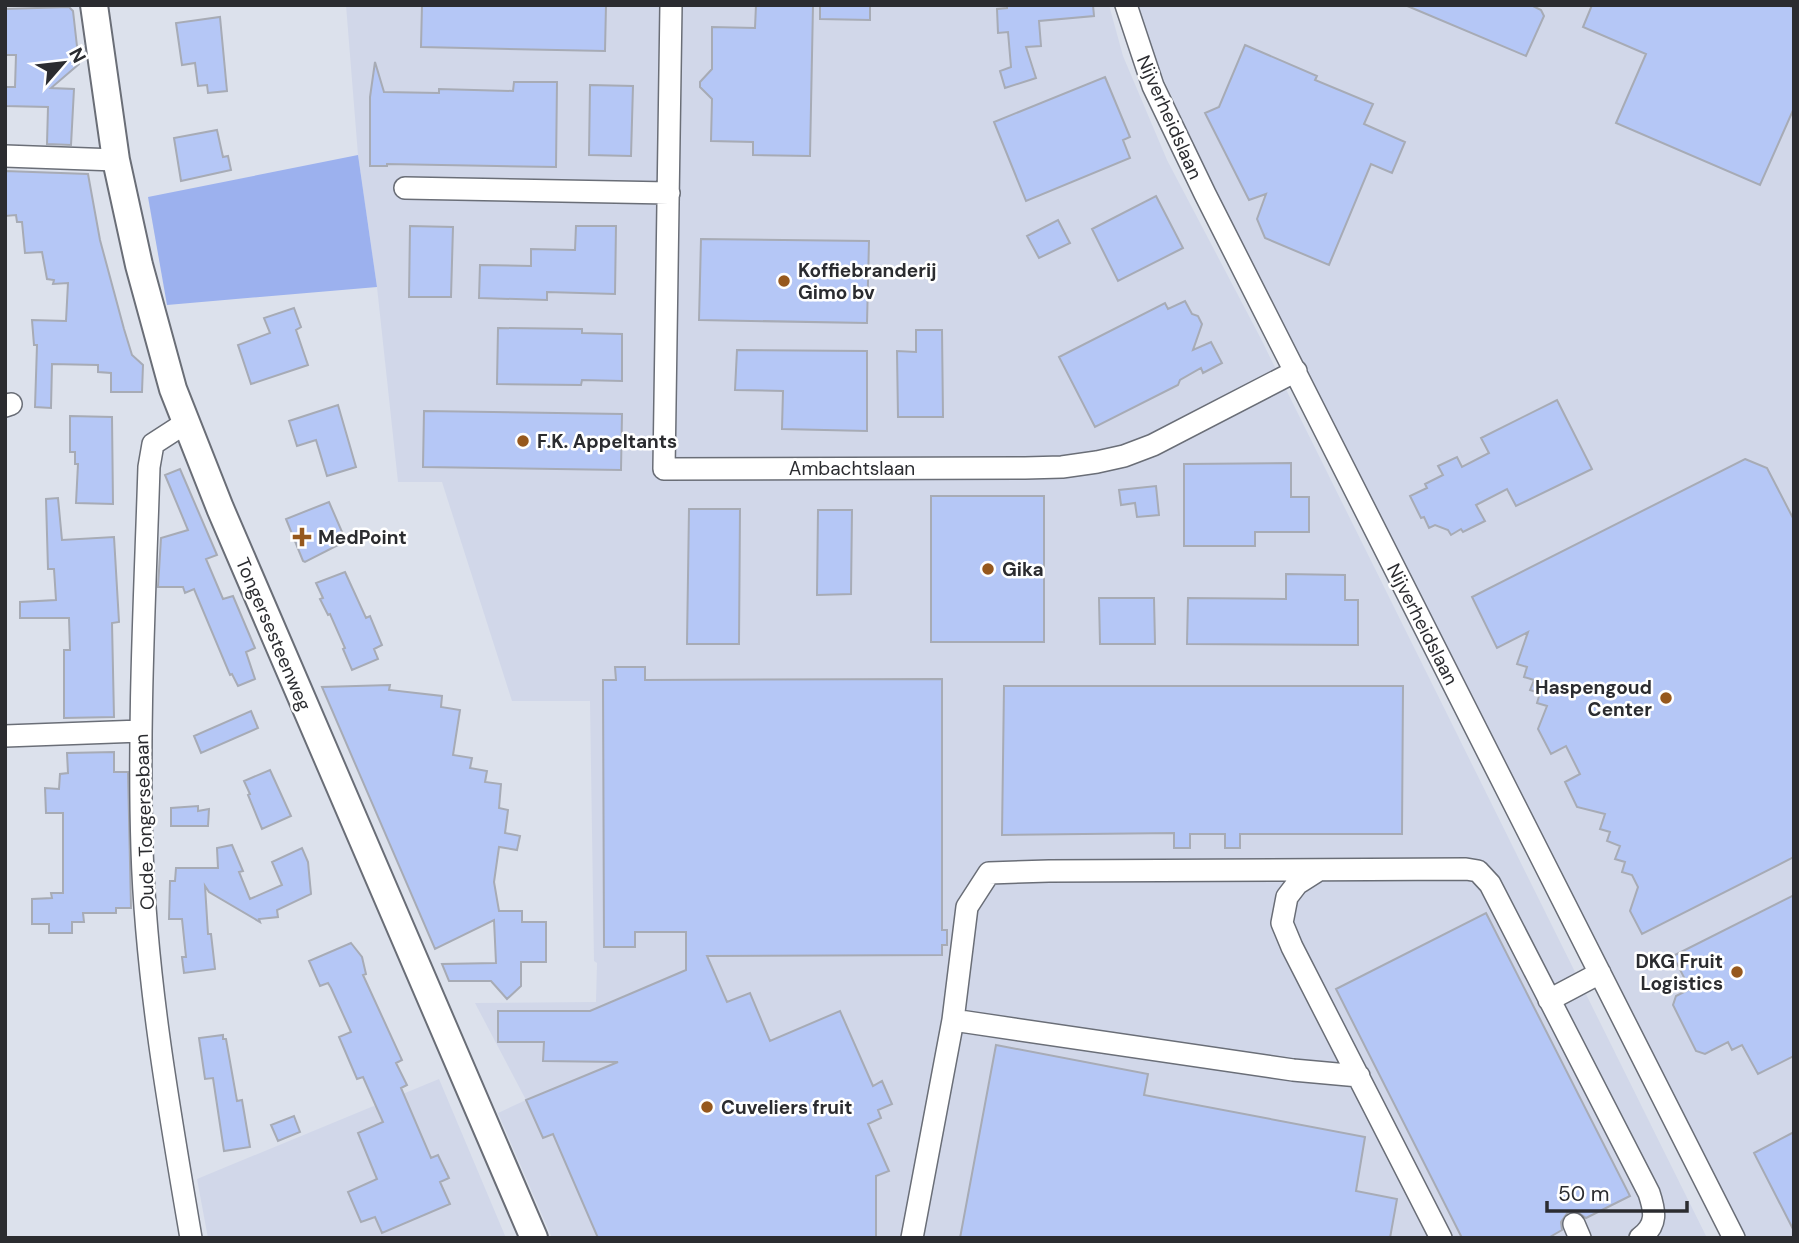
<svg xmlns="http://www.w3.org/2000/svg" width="1799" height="1243" viewBox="0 0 1799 1243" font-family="'DM Sans',sans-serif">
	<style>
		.built { fill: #d1d7e9 }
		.green { fill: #9cb1ee }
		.building { fill: #b5c7f6; stroke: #a7abb5; stroke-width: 2 }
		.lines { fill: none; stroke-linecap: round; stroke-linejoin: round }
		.minor-casing { stroke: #6a6e77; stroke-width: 24 }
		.major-casing { stroke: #6a6e77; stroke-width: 30 }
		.minor { stroke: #fff; stroke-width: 21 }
		.major { stroke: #fff; stroke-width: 26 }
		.poi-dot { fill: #96581d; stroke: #fff; stroke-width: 2.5 }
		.labels { text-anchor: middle; stroke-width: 5; stroke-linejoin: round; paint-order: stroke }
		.street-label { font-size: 19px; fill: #2b2c30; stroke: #fff }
		.poi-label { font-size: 19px; font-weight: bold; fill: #2b2c30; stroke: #fff; text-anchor: start }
	</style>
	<rect width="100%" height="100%" fill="#dce1ec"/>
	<path class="built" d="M346 5H1109L1123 56 1167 160 1260 337 1707 1238H552L498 1113 526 1100 475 1003 596 1002 597 963 594 961 590 701H512L442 482H398L377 287 358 155Z
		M1137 5H1794V1238H1745L1205 169 1160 71Z
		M439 1079 506 1238H208L197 1179Z"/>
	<path class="green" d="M358 155 377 287 167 305 148 197Z"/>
	<path class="building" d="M422 5H606L605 51 421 47Z
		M756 5H813L810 156 753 155V142L711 141 712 99 700 87V82L712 69V27L755 28Z
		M820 5H870V20L820 19Z
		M1007 5H1093L1094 16 1039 21 1041 46 1026 47 1036 78 1005 88 1000 71 1011 67 1008 32 998 33 997 9 1007 8Z
		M1405 5H1531L1541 10 1544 16 1526 56Z
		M1592 5H1788L1794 8V108L1760 185 1616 123 1646 54 1583 27Z
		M69 7 73 11 79 64 51 88 74 89 71 145 47 144 48 107 5 106V87H15L16 55H5V9Z
		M220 17 227 91 208 93 207 85 198 86 195 63 182 65 176 23Z
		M1245 45 1317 76 1315 80 1373 104 1364 124 1405 142 1392 173 1371 164 1329 265 1265 238 1257 219 1266 194 1249 200 1205 113 1219 107Z
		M375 62 384 92 439 93V89L513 91 514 82H557L556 167 387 164V166H370V97Z
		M1105 77 1130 137 1123 140 1130 158 1026 201 994 122Z
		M590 85 633 86 631 156 589 155Z
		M217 130 223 157 228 156 231 170 181 181 174 138Z
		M5 171 88 174 100 240 124 329 132 355 143 365 142 392H111V373L98 372V365L52 364 51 408 35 407 37 345H34L32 320 66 321 68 283 53 284 54 280 47 279 42 252 25 253 22 222H17L16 215 5 216Z
		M1156 196 1183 248 1118 281 1092 229Z
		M1058 220 1070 243 1039 258 1027 236Z
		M410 226 453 227 451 297H409Z
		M576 226H616L615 294 547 292V300L479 298 480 265 531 266V249L575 250Z
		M701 239 869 241 867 323 699 320Z
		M1185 301 1192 314 1198 316 1202 324 1193 350 1211 342 1222 363 1203 373 1201 368 1180 380 1178 385 1095 427 1059 357 1165 303 1168 309Z
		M294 308 301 327 296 330 308 365 251 384 238 345 270 333 264 318Z
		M498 328 582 329V333L622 334V381L582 380 581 385 497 384Z
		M916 330H942L943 417H898L897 351 916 352Z
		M737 350 867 351V431L782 429 783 391 735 390Z
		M1557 400 1592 469 1516 506 1507 489 1476 505 1485 521 1463 532 1461 529 1451 535 1448 530 1435 525 1429 528 1424 517 1421 518 1410 496 1427 488 1425 484 1443 475 1438 466 1457 457 1462 467 1489 453 1481 438Z
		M338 405 356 467 327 476 316 440 297 446 289 421Z
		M424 411 622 414 621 470 423 467Z
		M70 416 112 417 113 504 76 503 78 464H75V452H70Z
		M1745 459 1767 468 1794 520V857L1642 934 1630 911 1638 887 1632 875 1622 872 1625 862 1615 859 1620 846 1607 841 1610 832 1600 829 1605 814 1577 807 1565 782 1580 774 1566 746 1551 754 1538 729 1547 706 1537 703 1540 693 1530 690 1534 680 1524 677 1527 667 1517 664 1528 632 1497 648 1472 597Z
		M1291 463V497H1309V532H1255V546H1184V464Z
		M180 469 217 555 206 559 223 599 233 596 255 648 246 652 255 679 238 686 232 674 230 675 194 589 185 593 183 587H158L161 538 188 530 165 475Z
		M1156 486 1159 515 1137 517 1135 503 1121 505 1119 490Z
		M931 496H1044V642H931Z
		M58 498 62 540 114 537 119 622 112 623 114 717 64 718V650H70L69 618H20V602L56 600 54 569H48L46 499Z
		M329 502 346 541 305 562 303 561 286 519Z
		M689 509H740L739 644H687Z
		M818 510H852L851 594 817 595Z
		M345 572 366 618 370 616 382 645 374 649 378 659 352 670 343 649 345 648 330 614 328 615 320 599 323 598 316 583Z
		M1286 574 1345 575V600H1358V645L1187 644 1188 598 1286 599Z
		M1099 598H1154L1155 644H1100Z
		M615 667H645V680L942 679V930H947V945H942V955L707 956 727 1002 750 993 770 1041 840 1011 873 1086 882 1081 892 1104 878 1110 881 1118 868 1124 889 1171 876 1176V1238H598L553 1134 543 1138 526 1100 618 1062 543 1061 544 1042H498V1011H590L686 970V932H635V947H604L603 680H616Z
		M390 685 389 690 442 696 441 707 460 710 453 755 472 758 470 768 487 771 485 782 501 784 499 808 508 810 505 833 520 836 517 850 499 847 494 882 499 911H522V922H546V962H521V986L507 999 491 981H449L442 964 496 963 494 920 435 949 322 687Z
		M1004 686H1403L1402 834H1240V848H1225V834H1190V848H1174V833L1002 835Z
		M251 711 258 728 201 753 194 736Z
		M114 752V772H128L131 908H116V913H83L84 922H72V933H49V924H32V899L52 898 51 893H63V813H46L45 788 59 789 60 774 68 773 67 753Z
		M270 770 291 816 262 829 248 795 250 794 244 781Z
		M198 806V811L209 809 208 826H171V808Z
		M232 845 243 871 239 872 250 899 282 885 272 862 302 848 308 862 311 894 277 910 278 917 259 919 260 922 209 892 205 886 208 934H211L215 969 184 973 182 957H186L182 919H169L170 881H175L176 868H218L217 848Z
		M1794 895V1056L1758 1074 1742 1045 1732 1050 1728 1042 1705 1054 1696 1051 1673 1005 1676 996 1690 989 1673 956Z
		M1486 913 1630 1196 1586 1218 1576 1211 1568 1212 1561 1222 1562 1230 1548 1238H1462L1336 989Z
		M351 943 362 957 366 974 363 975 402 1060 396 1063 407 1085 401 1088 431 1158 438 1155 449 1178 440 1182 450 1204 382 1233 375 1217 361 1222 348 1192 377 1179 358 1133 383 1122 363 1077 357 1079 339 1037 351 1032 331 988 328 983 320 986 309 961Z
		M223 1035V1039H226L237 1101 242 1100 250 1147 224 1151 213 1078 205 1079 199 1038Z
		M996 1045 1148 1074 1144 1095 1365 1137 1356 1191 1397 1199 1390 1238H960Z
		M294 1116 300 1132 278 1141 271 1125Z
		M1794 1132V1231L1754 1153Z"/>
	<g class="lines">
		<g class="minor-casing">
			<path id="minor" d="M671 5 664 469 1025 468 1062 467 1097 462 1124 456 1153 445 1296 371
				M1126 5 1153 86 1205 194 1734 1238
				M5 156 116 160
				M405 188 669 193
				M5 406 11 404
				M187 422 153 444 149 467C145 594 138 722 142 849 146 979 169 1109 191 1238
				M5 736 141 731
				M1319 870 1297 884 1287 897 1282 923 1292 947 1441 1238
				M1549 1000 1600 973
				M953 1020 1293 1070 1359 1076
				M1574 1224 1580 1238
				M912 1238 953 1020 967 907 989 873 1049 871 1466 869 1478 871 1490 884 1649 1193C1655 1211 1658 1225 1640 1238"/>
		</g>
		<g class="major-casing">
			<path id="major" d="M94 5 116 160 139 265 173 389 220 508 534 1238"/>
		</g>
		<use href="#minor" class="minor"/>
		<use href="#major" class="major"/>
	</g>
	<g class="poi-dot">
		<circle cx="784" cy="281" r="7"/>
		<circle cx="523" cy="441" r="7"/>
		<path d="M298.5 526.5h7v7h7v7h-7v7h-7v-7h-7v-7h7z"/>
		<circle cx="988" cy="569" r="7"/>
		<circle cx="1666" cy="698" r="7"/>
		<circle cx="1737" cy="972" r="7"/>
		<circle cx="707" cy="1107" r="7"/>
	</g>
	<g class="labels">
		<g class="street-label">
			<text transform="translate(1170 117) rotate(66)" y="7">Nijverheidslaan</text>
			<text x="852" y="475">Ambachtslaan</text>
			<text transform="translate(1423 624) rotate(63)" y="7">Nijverheidslaan</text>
			<text transform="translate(274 634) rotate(67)" y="7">Tongersesteenweg</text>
			<text transform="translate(144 822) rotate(-92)" y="7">Oude Tongersebaan</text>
		</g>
		<g class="poi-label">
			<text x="798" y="277">Koffiebranderij<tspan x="798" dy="22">Gimo bv</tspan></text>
			<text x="537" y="448">F.K. Appeltants</text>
			<text x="318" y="544">MedPoint</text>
			<text x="1002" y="576">Gika</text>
			<text x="1652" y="694" text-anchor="end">Haspengoud<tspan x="1652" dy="22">Center</tspan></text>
			<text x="1723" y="968" text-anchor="end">DKG Fruit<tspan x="1723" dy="22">Logistics</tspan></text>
			<text x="721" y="1114">Cuveliers fruit</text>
		</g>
	</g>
	<rect width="1799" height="1243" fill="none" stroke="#2b2c30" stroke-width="14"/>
	<g transform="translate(63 63) rotate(62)" stroke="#ffffff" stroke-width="5" paint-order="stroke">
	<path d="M0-5L12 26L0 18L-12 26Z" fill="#2b2c30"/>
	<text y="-10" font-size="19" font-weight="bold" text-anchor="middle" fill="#2b2c30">N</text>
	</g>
	<path d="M1547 1201v10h140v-10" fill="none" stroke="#2b2c30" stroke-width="3.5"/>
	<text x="1558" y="1201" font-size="21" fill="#2b2c30" stroke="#ffffff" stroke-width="5" paint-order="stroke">50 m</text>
</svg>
